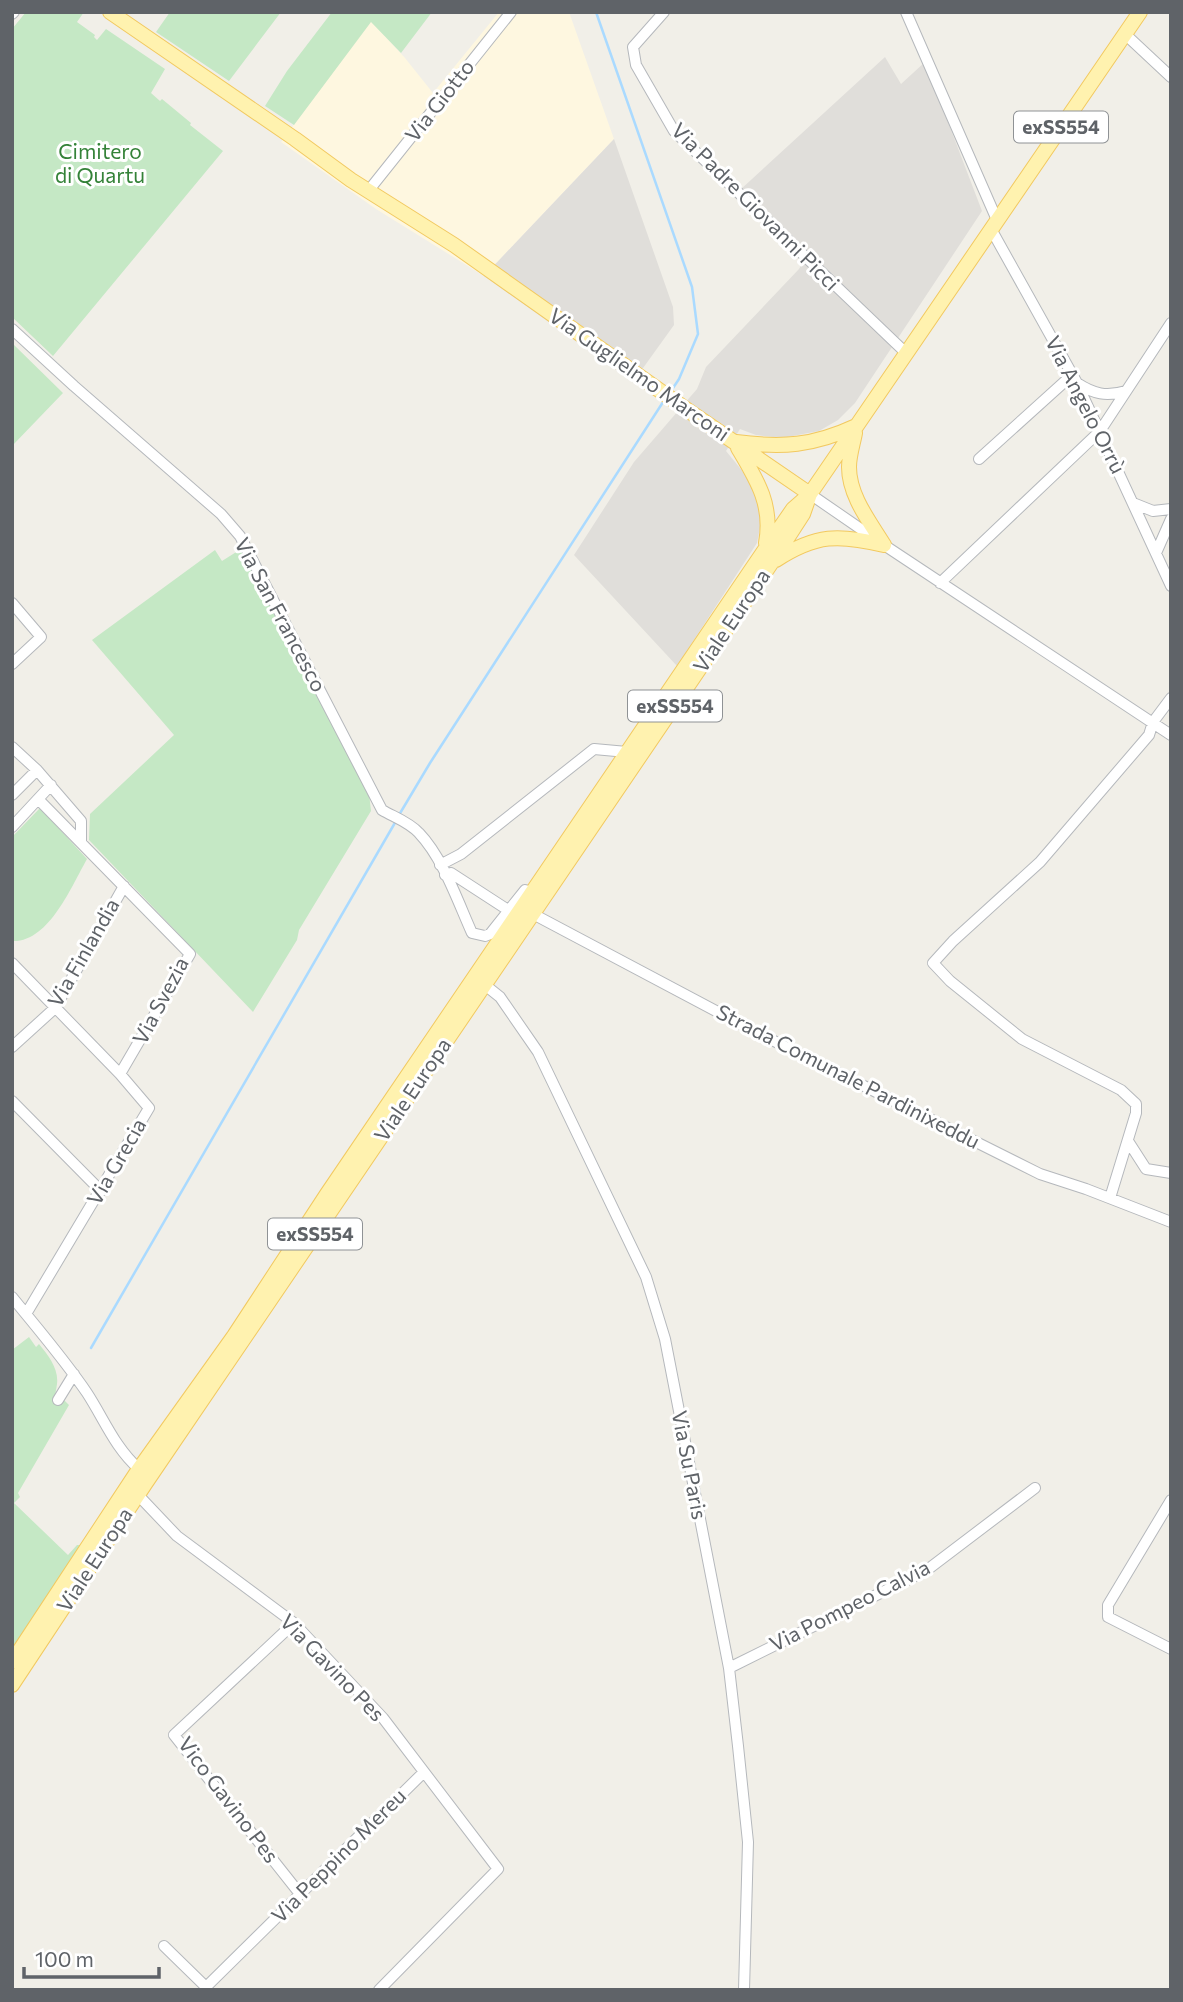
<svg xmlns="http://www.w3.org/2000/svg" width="1183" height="2002" viewBox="0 0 1183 2002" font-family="Commissioner,sans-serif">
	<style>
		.commercial { fill: #fef7e0 }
		.industrial { fill: #e0deda }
		.green { fill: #c5e8c5 }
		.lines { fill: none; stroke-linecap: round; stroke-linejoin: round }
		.stream { stroke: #aadaff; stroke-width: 2.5 }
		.minor-casing { stroke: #b5b8bc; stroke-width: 12 }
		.major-casing { stroke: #f2c960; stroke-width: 16 }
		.minor { stroke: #fff; stroke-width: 10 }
		.major { stroke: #fff2af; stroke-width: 14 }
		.labels { text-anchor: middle; stroke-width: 6; stroke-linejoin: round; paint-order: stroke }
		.shield { fill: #fff; stroke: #8f9295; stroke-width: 2 }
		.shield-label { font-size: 19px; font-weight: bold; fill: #5f6368 }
		.street-label { font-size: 21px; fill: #5f6368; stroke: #fff }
		.park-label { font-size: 21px; fill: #348238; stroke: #fff }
	</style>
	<rect width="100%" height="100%" fill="#f1efe8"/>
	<path class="commercial" d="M499 12H569L614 139 484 276 376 209 281 142 371 21 405 58 433 93Z"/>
	<path class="industrial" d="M885 57 901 84 925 62 982 211 855 403 838 420 819 431 782 438 756 435 740 429 726 451 749 479 756 491 762 517 757 543 677 666 574 555 634 462 697 389 706 367 799 269 809 252 740 190Z
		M614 139 673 307 674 325 633 382 484 276Z"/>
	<path class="green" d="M26 12H84L77 22 95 35 94 37 97 40 106 29 165 69 151 93 160 101 162 99 191 123 190 125 223 151 53 356 12 317V29Z
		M170 12H281L229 81 156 32Z
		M332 12H432L401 53 371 22 294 125 265 106 287 71Z
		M12 343 63 393 12 446Z
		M241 549 369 793 371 811 299 930 297 940 253 1012 89 840 90 814 174 735 92 640 215 550 222 561Z
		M40 808 87 859C72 885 49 943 12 941V837Z
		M29 1337 36 1347 39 1344C48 1355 59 1369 57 1384 56 1391 55 1394 55 1401L64 1400 69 1405 18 1493 20 1497 14 1503 68 1555 77 1545H85L12 1658V1350Z"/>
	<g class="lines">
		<path class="stream" d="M596 12 692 287 698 334 679 379 671 391
			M399 815 430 763 665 399
			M91 1348 396 821"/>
		<g class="minor-casing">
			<path id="minor" d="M664 12 633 47 636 65 674 131 906 353
				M906 12 997 220
				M12 14 14 12
				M1125 34 1171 77
				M369 190 511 12
				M991 229 1077 383 1171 586
				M12 329 74 386 221 514 240 536 382 810C394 817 409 822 419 833 443 858 458 902 472 933L485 936 490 934 525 890 533 892
				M1077 383C1094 394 1106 397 1126 391
				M979 459 1072 375
				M810 494 884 545 1171 735
				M1133 503 1153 511 1171 509
				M1156 553 1171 519
				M940 583 1100 431 1171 323
				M12 603 41 637 12 664
				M12 747 37 770 81 821V842
				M12 795 37 770
				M38 799 190 954 120 1074
				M12 827 51 785
				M440 865 461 854 594 749 627 752
				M445 875 451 873 508 910
				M533 914 748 1028 1040 1174 1086 1189 1171 1222
				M12 963 120 1074 149 1108 26 1314
				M485 985 500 997 538 1052 646 1277 665 1339 729 1668 738 1746 748 1842 744 1990
				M12 1047 55 1008 124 886
				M12 1101 101 1191
				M1128 1141 1146 1169 1171 1173
				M1110 1198 1136 1113V1104L1121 1090 1022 1039 950 981 933 963 953 941 1040 862 1149 735 1153 722 1171 698
				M12 1297C37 1328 64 1359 87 1393 104 1419 115 1448 139 1469
				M58 1400 74 1374
				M138 1495 177 1536 294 1623 383 1718 498 1869 379 1990
				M1171 1500 1108 1605V1617L1171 1649
				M294 1623 174 1735 300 1894
				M729 1668 927 1570 1035 1488
				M164 1946 206 1987 424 1772"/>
		</g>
		<g class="major-casing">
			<path id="major" d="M110 12 295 139 351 180 454 245 683 407 810 494
				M855 433C853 444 849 456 849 467 849 496 870 522 884 545
				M736 442C782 448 813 446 856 426
				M738 448C757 480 773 505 766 543
				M776 560C816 534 839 534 884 545
				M12 1662 139 1469 234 1336 327 1194 764 551 793 509 809 495
				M12 1685 145 1484 772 562 803 514 810 494 1140 12"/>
		</g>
		<use href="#minor" class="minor"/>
		<use href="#major" class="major"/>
	</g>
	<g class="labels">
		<g class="shield">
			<rect x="1014" y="111.5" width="94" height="31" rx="5"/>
			<rect x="628" y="690.5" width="94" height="31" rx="5"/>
			<rect x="268" y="1218.5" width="94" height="31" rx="5"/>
		</g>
		<g class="shield-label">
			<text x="1061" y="134">exSS554</text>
			<text x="675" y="713">exSS554</text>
			<text x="315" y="1241">exSS554</text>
		</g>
		<g class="street-label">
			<text transform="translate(440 101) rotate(-52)" y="7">Via Giotto</text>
			<text transform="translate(755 207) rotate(45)" y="7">Via Padre Giovanni Picci</text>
			<text transform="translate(639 375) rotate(35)" y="7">Via Guglielmo Marconi</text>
			<text transform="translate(1085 405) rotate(63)" y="7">Via Angelo Orrù</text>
			<text transform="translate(280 615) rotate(62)" y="7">Via San Francesco</text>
			<text transform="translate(732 621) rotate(-56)" y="7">Viale Europa</text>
			<text transform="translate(84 953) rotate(-60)" y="7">Via Finlandia</text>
			<text transform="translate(161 1001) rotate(-62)" y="7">Via Svezia</text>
			<text transform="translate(848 1077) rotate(27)" y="7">Strada Comunale Pardinixeddu</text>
			<text transform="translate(413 1090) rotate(-56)" y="7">Viale Europa</text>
			<text transform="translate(117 1162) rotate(-60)" y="7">Via Grecia</text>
			<text transform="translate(689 1465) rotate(79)" y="7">Via Su Paris</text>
			<text transform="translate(95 1560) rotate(-57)" y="7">Viale Europa</text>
			<text transform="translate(850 1606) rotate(-27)" y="7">Via Pompeo Calvia</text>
			<text transform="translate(332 1668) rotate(46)" y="7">Via Gavino Pes</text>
			<text transform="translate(228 1800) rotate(53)" y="7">Vico Gavino Pes</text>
			<text transform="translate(339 1856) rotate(-45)" y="7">Via Peppino Mereu</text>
		</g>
		<g class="park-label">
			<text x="100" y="159">Cimitero<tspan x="100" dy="24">di Quartu</tspan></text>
		</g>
	</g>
	<rect width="1183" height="2002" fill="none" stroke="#5f6368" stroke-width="28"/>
	<path d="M24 1967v10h135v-10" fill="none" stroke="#5f6368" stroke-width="3.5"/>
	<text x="35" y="1967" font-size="21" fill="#5f6368" stroke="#ffffff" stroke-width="5" paint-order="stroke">100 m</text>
</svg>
